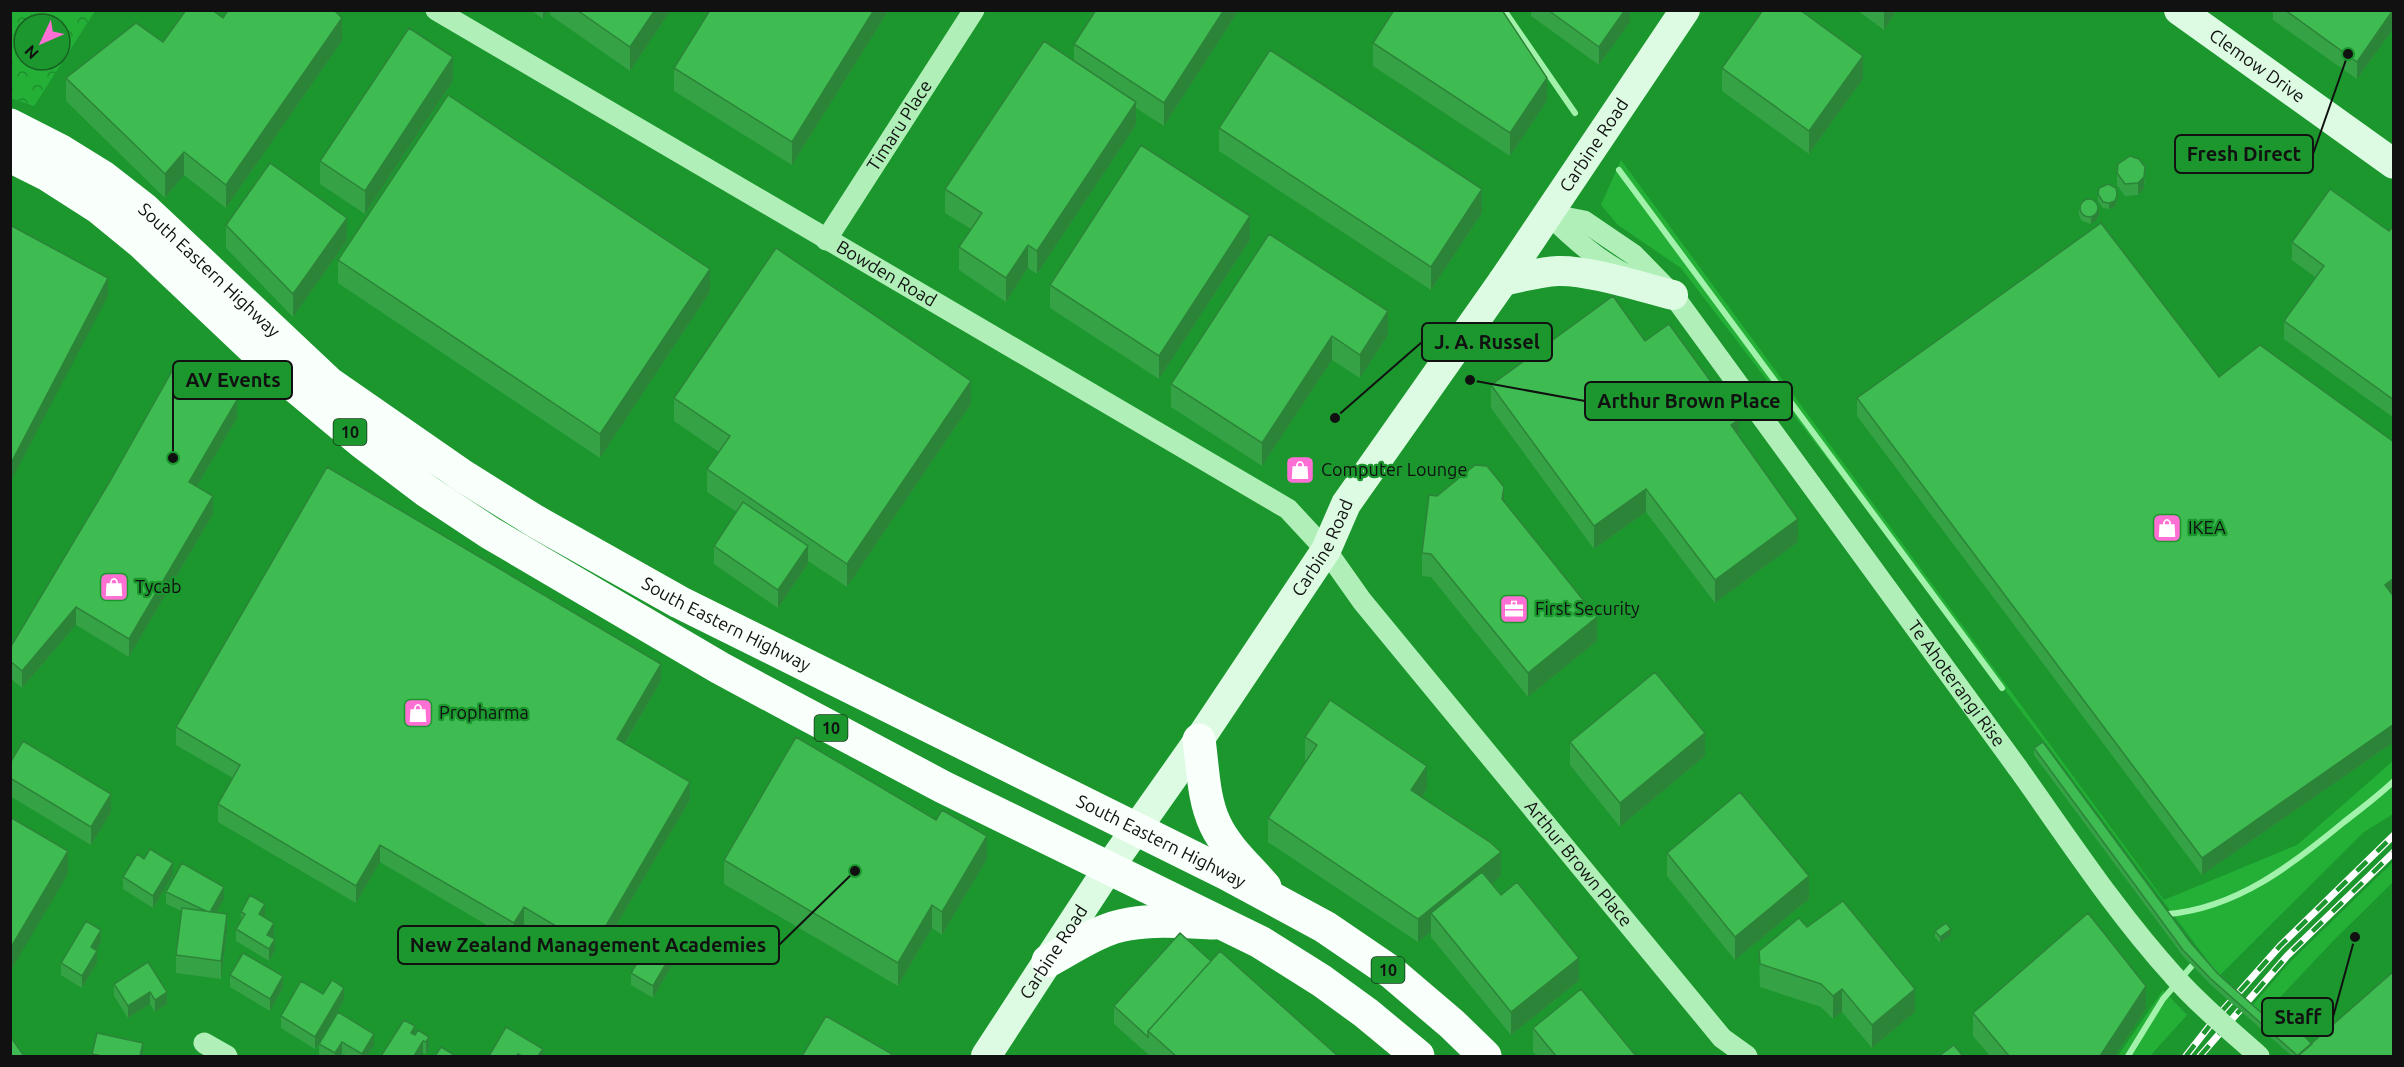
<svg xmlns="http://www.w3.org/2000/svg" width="2404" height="1067" viewBox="0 0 2404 1067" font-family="Ubuntu,sans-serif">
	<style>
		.grass { fill: #24b037 }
		.forest { fill: url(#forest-crowns); fill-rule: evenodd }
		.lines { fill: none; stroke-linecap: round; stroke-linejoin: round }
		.stream { stroke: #a3f2ac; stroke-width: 6 }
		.minor { stroke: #b0f0b8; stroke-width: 21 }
		.secondary { stroke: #ddfbe2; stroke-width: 30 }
		.primary { stroke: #f9fffa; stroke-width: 33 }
		.rail-casing { stroke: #fff; stroke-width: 7 }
		.rail { stroke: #1b972e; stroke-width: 4.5; stroke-dasharray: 14; stroke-linecap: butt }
		.minor-bridge { stroke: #b0f0b8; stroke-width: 21 }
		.wall { fill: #36a246 }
		.shaded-wall { fill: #2c8439 }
		.building { fill: #3fbc51; stroke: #2c8439; stroke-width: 1.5 }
		.labels { text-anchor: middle; stroke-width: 4.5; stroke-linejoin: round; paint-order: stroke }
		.shield { fill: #1b972e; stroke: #14391a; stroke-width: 1.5 }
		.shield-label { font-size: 16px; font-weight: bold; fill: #111 }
		.street-label { font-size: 18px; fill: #111; stroke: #1b972e }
		.poi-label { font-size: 18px; fill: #111; stroke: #1b972e; text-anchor: start }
		.leader { fill: none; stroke: #111; stroke-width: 2 }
		.callout-dot { fill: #111; stroke: #1b972e; stroke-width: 2 }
		.callout { fill: #1b972e; stroke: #111; stroke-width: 2 }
		.callout-label { font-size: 20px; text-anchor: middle; font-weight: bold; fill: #111 }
	</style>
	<defs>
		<pattern id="forest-crowns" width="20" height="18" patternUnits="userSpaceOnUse" patternTransform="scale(1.5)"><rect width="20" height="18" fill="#24b037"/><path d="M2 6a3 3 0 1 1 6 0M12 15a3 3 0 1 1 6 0" fill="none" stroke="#1e8e2d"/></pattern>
	</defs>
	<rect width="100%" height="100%" fill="#1b972e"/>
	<path class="grass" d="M1621 160 2164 900 2297 845 2393 761V814L2364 832 2219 976 2047 745 1681 268 1618 225 1601 205Z
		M2393 862V882L2333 941 2269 1009 2284 1036 2252 1006 2289 963Z
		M2163 990 2187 1015 2150 1056H2118Z"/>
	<path class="forest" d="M11 10 95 11 34 106 11 98ZM24 24H60V60H24Z"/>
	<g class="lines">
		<path class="stream" d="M1504 10 1575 113
			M1619 170 2002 688
			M2168 914C2237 908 2292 865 2344 822 2361 809 2378 796 2394 781
			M2128 1056 2163 999 2197 960"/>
		<g class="minor">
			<path id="s1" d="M436 10 1288 509 1326 550 1362 601 1722 1038 1747 1056"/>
			<path id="s2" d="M1548 214 1584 221 1634 255 1673 295 2017 767"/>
			<path d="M1548 214C1572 237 1600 263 1631 277"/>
			<path id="s3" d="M826 240 974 10"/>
			<path d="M204 1043 227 1056"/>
		</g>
		<g class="secondary">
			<path id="s4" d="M2179 10 2394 164"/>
			<path d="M1503 281C1521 277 1539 272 1558 271 1589 270 1641 287 1673 295"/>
			<path id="s5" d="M986 1056 1108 869 1199 740 1326 550 1346 504 1503 281 1685 10"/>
		</g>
		<g class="primary">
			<path id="s6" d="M10 125 61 151 103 177 144 209 329 383 463 476 535 521 679 602 1227 874 1325 927 1391 972 1452 1024 1485 1056"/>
			<path d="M10 156 48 175 98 207 142 243 278 372 362 442 428 492 490 533 720 668 798 710 943 787 1260 942 1322 981 1366 1013 1418 1056"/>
			<path d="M1199 740C1203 767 1203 799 1215 824 1226 848 1248 867 1265 887"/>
			<path d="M1048 961C1074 947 1101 928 1129 924 1157 919 1186 922 1214 923"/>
		</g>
		<g class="rail-casing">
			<path id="rail" d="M2186 1056 2215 1019 2280 946 2394 835
				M2200 1056 2287 956 2394 852"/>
		</g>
		<use href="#rail" class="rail"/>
		<path class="minor-bridge" d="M2017 767C2067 837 2115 911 2173 975 2199 1005 2230 1030 2259 1056"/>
	</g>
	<path class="wall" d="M531 10H548L543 19Z
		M550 10H671L630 71 550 15Z
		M710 10H889L792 165 674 91V68Z
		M1096 10H1239L1164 126 1136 108V125L1037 274 1028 268 1006 302 959 270V247L971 229 945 213V189L1074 61V44Z
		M1531 10H1630V22L1599 65 1531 16Z
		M1857 10H1897L1884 30Z
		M2273 10H2394V28L2357 79 2273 20Z
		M223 18 342 41 226 208 184 175 165 198 66 101V78Z
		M1373 43 1547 101 1510 156 1373 66Z
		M1722 68 1863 79 1809 154 1722 91Z
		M453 81 365 214 320 184V161Z
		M1219 128 1482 213 1431 290 1219 151Z
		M2117 173 2145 179 2144 189 2138 195 2125 196 2117 185Z
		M2098 194 2117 201 2115 207 2109 209 2103 208 2098 201Z
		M2079 209 2099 215 2096 221 2091 224 2082 221 2079 215Z
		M226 225 347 241 293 317 226 248Z
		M2394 225V418L2284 339V321L2315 277 2292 260V242L2389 231Z
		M1269 234 1388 335 1360 378 1332 360 1262 466 1171 407V384Z
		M1250 240 1159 379 1050 308V285Z
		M338 260 710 292 600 458 338 283Z
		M1645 341 1739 437 1798 542 1715 603 1646 512 1594 549 1491 408V385Z
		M2219 377 2394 597V742L2202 875 1857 416V398Z
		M674 398 971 404 847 587 808 561V564L778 608 714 564V546L737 512 707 492V469L719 452 674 421Z
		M237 418 197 486 213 514 129 657 76 625 22 688 10 678V648Z
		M1504 502 1597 641 1528 697 1431 577 1422 576V553Z
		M661 681 625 744 690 800 593 965 524 924 514 941 380 862 356 903 218 822V804L233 778 176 745V727Z
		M1305 737 1427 789 1422 797 1501 876 1492 883 1579 981 1511 1035 1431 937V932L1418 942 1268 842V818L1306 761 1305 760Z
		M1570 742 1705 756 1620 827 1570 765Z
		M2034 748 2191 943 2218 974 2285 1034 2312 1044 2394 1056H2292L2211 985 2183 956 2034 755Z
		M10 763 111 812 91 845 10 796Z
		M1667 853 1809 899 1735 960 1667 876Z
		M987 859 942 935 932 928 898 986 724 884V860Z
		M173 875 153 908 123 889V877Z
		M166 892 224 899 216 912 227 932 221 979 176 973V955L182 911 166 904Z
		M241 912 265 916 264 917 274 935 272 938 275 951 269 961 236 941V929L241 921Z
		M1807 927 1915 1012 1872 1048 1842 1012 1833 1019 1821 1007 1760 987 1759 951Z
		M1935 931 1951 935 1940 943 1935 937Z
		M101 942 96 951 97 963 82 988 61 975V963Z
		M681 950 653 998 631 985V973Z
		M1211 961 1338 1056H1150L1114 1024V1006Z
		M148 962 167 1004 155 1012 150 1004 128 1018 114 996V984Z
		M230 975 283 988 270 1011 230 987Z
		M323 994 344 1000 315 1049 281 1028V1016Z
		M2146 1009 2115 1056H1990L1973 1036V1013Z
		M1533 1028 1636 1056H1537L1533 1052Z
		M374 1034V1046L367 1056H347L342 1054 340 1056H319V1044Z
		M415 1035 429 1037V1049L426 1054 423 1053Z
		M143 1043V1056H92V1054Z"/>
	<path class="shaded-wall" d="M543 10H548L543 19Z
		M655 10H671L630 71V47Z
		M874 10H889L792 165V142Z
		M1224 10H1239L1164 126V103Z
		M1625 10H1630V22L1599 65V47Z
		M1885 10H1897L1884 30V12Z
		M2394 10V28L2357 79V62Z
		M342 18V41L226 208V185Z
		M1863 56V79L1809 154V131Z
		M453 57V81L365 214V191Z
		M1547 78V101L1510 156V133Z
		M1136 102V125L1037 274V251Z
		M184 152V175L165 198V174Z
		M2145 167 2144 189 2138 195V183Z
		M1482 189V213L1431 290V267Z
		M2117 195V201L2115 207 2109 209V203Z
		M2099 209V215L2096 221 2091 224V218Z
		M1250 216V240L1159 379V356Z
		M347 218V241L293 317V294Z
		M1028 245V268L1006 302V278Z
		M710 269V292L600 458V434Z
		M108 278V296L10 483V465Z
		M1388 311V335L1360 378V355Z
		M1332 336V360L1262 466V443Z
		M971 381V404L847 587V564Z
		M237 400V418L189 500V482Z
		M1739 420V443L1731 425Z
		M1504 487V511L1502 499Z
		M1646 489V512L1594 549V526Z
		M213 496V514L129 657V639Z
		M1798 519V542L1715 603V580Z
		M808 546V564L778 608V590Z
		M2394 578V596L2385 602V585Z
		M76 607V625L22 688V671Z
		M1597 617V641L1528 697V673Z
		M661 664V681L617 757V739Z
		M2394 724V742L2202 875V858Z
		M1705 733V756L1620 827V803Z
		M1427 766V789L1411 814V790Z
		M690 782V800L593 965V948Z
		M111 794V812L91 845V827Z
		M987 836V859L942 935V912Z
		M380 845V862L356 903V886Z
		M68 851V874L10 972V949Z
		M1501 852V876L1440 925 1431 913V932L1418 942V919Z
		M173 863V875L153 908V896Z
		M1809 876V899L1735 960V937Z
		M224 887V899L209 925V913Z
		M265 904V916L259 926V914Z
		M932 905V928L898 986V963Z
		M524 907V924L514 941V923Z
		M227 914V932L221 979V961Z
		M274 923V935L267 947V935Z
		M1951 929V935L1940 943V937Z
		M101 930V942L91 959V947Z
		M681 938V950L653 998V986Z
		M275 939V951L269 961V949Z
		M97 951V963L82 988V976Z
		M1579 958V981L1511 1035V1012Z
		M283 976V988L270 1011V999Z
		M2146 986V1009L2115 1056H2100Z
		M344 988V1000L315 1049V1037Z
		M1842 989V1012L1833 1019V996Z
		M1915 989V1012L1872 1048V1025Z
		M150 992V1004L128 1018V1006Z
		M167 992V1004L155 1012V1000Z
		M415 1026V1038L411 1033Z
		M374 1034V1046L367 1056H362V1054Z
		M429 1037V1049L426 1054V1042Z
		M423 1041V1053L421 1056H414Z
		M342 1042V1054L340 1056H335V1053Z
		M143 1043V1056H140Z
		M543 1049V1056H538Z"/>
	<path class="building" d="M186 10H212L223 18 228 10H281L282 11 283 10H334L342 18 226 185 184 152 165 174 66 78 136 23 163 42Z
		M577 10H655L630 47Z
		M710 10H874L792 142 674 68Z
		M1096 10H1224L1164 103 1074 44Z
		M1394 10H1502L1547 78 1510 133 1373 43Z
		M1548 10H1625L1599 47Z
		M1763 10H1800L1863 56 1809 131 1722 68Z
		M2285 10H2393L2357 62Z
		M409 28 453 57 365 191 320 161Z
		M1044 41 1136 102 1037 251 1028 245 1006 278 959 247 982 213 945 189Z
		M1270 50 1482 189 1431 267 1219 128Z
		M448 95 710 269 600 434 338 260Z
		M1141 145 1250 216 1159 356 1050 285Z
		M2130 156 2139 159 2145 167 2144 177 2138 183 2125 184 2117 173 2118 164Z
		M270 163 347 218 293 294 226 225Z
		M2108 184 2116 188 2117 195 2115 201 2109 203 2103 202 2098 194 2099 188Z
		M2330 189 2389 231 2394 225V400L2284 321 2324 266 2292 242Z
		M2080 208a9 9 0 1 1 18 0a9 9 0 1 1-18 0Z
		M2101 223 2219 377 2260 345 2394 442V578L2385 585 2394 597V724L2202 858 1857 398Z
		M10 225 108 278 10 465Z
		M1269 234 1388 311 1360 355 1332 336 1262 443 1171 384Z
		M776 248 971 381 847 564 707 469 730 436 674 398Z
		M1613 296 1645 341 1669 324 1739 420 1731 425 1798 519 1715 580 1646 489 1594 526 1491 385Z
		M176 364 237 400 189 482 213 496 129 639 76 607 22 671 10 661V648L110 481Z
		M1475 465 1487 466 1504 487 1502 499 1597 617 1528 673 1431 554 1422 553 1429 495 1437 496Z
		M327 467 661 664 617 739 690 782 593 948 524 907 514 923 380 845 356 886 218 804 240 765 176 727Z
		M743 502 808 546 778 590 714 546Z
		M1655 672 1705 733 1620 803 1570 742Z
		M1330 700 1427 766 1411 790 1490 842 1501 852 1418 919 1268 818 1317 745 1305 737Z
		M796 737 936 820 942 810 987 836 942 912 932 905 898 963 724 860Z
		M23 741 111 794 91 827 10 778V763Z
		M2043 742 2191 943 2218 974 2285 1034 2293 1025 2312 1044 2298 1056 2211 979 2183 950 2034 748Z
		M1740 792 1809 876 1735 937 1667 853Z
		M10 817 68 851 10 949Z
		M150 849 173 863 153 896 123 877 137 854 144 859Z
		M182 863 224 887 210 912 206 911 166 892Z
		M1482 872 1501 895 1517 882 1579 958 1511 1012 1431 913Z
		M250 895 265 904 259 914 274 923 267 935 275 939 269 949 236 929 245 914 241 912Z
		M1843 901 1915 989 1872 1025 1842 989 1833 996 1821 984 1760 964 1759 951 1799 918 1807 927Z
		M182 908 227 914 221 961 176 955Z
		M2088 913 2146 986 2100 1056H2009L1973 1013Z
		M86 921 101 930 91 947 97 951 82 976 61 963Z
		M1946 923 1951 929 1940 937 1935 931Z
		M659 926 681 938 653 986 631 973Z
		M1180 933 1211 961 1148 1031V1037L1114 1006Z
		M1220 951 1338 1056H1176L1148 1031Z
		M243 953 283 976 270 999 230 975Z
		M148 962 167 992 155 1000 150 992 128 1006 114 984Z
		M2394 971V1056H2297Z
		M332 980 344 988 315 1037 281 1016 301 981 323 994Z
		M1581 989 1636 1056H1556L1533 1028Z
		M338 1012 374 1034 362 1054 342 1042 335 1053 319 1044Z
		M826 1016 892 1054 890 1056H802Z
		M404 1020 415 1026 411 1033 415 1035 418 1030 429 1037 426 1042 423 1041 414 1056H381Z
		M506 1027 543 1049 538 1056H522L518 1054 517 1056H489Z
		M97 1033 143 1043 140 1056H102L92 1054Z
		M10 1036 24 1056H10Z
		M1954 1045 1963 1056H1939Z
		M441 1047 456 1056H435Z"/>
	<defs>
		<g id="shop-square" transform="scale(1.5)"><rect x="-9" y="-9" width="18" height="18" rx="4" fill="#ff6fd4" stroke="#1b972e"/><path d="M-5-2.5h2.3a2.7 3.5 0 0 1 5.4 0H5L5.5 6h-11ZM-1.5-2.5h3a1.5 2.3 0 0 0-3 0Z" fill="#fff"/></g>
		<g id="office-square" transform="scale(1.5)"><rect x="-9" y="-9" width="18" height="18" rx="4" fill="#ff6fd4" stroke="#1b972e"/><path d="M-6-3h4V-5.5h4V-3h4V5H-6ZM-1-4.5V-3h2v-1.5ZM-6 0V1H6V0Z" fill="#fff"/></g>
	</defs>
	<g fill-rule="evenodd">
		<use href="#shop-square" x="1300" y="470"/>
		<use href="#shop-square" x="2167" y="528"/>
		<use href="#shop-square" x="114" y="587"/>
		<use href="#office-square" x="1514" y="609"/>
		<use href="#shop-square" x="418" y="713"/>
	</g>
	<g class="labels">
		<g class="shield">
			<rect x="333.5" y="419" width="33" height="26" rx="4.5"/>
			<rect x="814.5" y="715" width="33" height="26" rx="4.5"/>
			<rect x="1371.5" y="957" width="33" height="26" rx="4.5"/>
		</g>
		<g class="shield-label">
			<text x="350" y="438">10</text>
			<text x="831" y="734">10</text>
			<text x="1388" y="976">10</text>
		</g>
		<g class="street-label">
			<text dy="6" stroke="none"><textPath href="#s4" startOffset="96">Clemow Drive</textPath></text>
			<text dy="6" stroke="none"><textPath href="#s3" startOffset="136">Timaru Place</textPath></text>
			<text dy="6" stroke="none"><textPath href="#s5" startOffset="1096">Carbine Road</textPath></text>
			<text dy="6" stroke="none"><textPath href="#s6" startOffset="248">South Eastern Highway</textPath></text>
			<text dy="6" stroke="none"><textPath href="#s1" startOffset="522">Bowden Road</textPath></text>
			<text dy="6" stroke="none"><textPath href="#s5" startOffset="610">Carbine Road</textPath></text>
			<text dy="6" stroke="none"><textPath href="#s6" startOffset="878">South Eastern Highway</textPath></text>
			<text dy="6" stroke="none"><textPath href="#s2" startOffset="634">Te Ahoterangi Rise</textPath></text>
			<text dy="6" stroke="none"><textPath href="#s6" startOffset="1364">South Eastern Highway</textPath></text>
			<text dy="6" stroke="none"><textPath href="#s1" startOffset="1446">Arthur Brown Place</textPath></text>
			<text dy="6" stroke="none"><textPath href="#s5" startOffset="124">Carbine Road</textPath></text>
		</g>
		<g class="poi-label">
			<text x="1321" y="476">Computer Lounge</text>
			<text x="2188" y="534">IKEA</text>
			<text x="135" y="593">Tycab</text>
			<text x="1535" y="615">First Security</text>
			<text x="439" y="719">Propharma</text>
		</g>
	</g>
	<path class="leader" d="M2348 54L2313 154M1335 418L1422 342M173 458L173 380M1470 380L1585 401M855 871L779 945M2355 937L2333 1017"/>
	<g class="callout-dot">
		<circle cx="2348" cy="54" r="6"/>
		<circle cx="1335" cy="418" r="6"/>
		<circle cx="173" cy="458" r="6"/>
		<circle cx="1470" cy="380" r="6"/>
		<circle cx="855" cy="871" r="6"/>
		<circle cx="2355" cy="937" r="6"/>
	</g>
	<g class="callout">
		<rect x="2175" y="135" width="138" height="38" rx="6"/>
		<rect x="1422" y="323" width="130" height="38" rx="6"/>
		<rect x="173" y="361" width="119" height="38" rx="6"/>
		<rect x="1585" y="382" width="207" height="38" rx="6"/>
		<rect x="398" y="926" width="381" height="38" rx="6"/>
		<rect x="2262" y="998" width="71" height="38" rx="6"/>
	</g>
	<g class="callout-label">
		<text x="2244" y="161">Fresh Direct</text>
		<text x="1487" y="349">J. A. Russel</text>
		<text x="233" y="387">AV Events</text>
		<text x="1689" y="408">Arthur Brown Place</text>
		<text x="588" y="952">New Zealand Management Academies</text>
		<text x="2298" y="1024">Staff</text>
	</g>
	<rect width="2404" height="1067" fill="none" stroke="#111111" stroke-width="24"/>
	<g transform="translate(42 42) rotate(226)"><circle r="28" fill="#1b972e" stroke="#176122" stroke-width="1.5"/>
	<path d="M0-4.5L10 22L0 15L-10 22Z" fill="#ff6fd4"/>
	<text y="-9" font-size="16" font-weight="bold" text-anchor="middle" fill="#111111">N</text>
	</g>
</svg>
